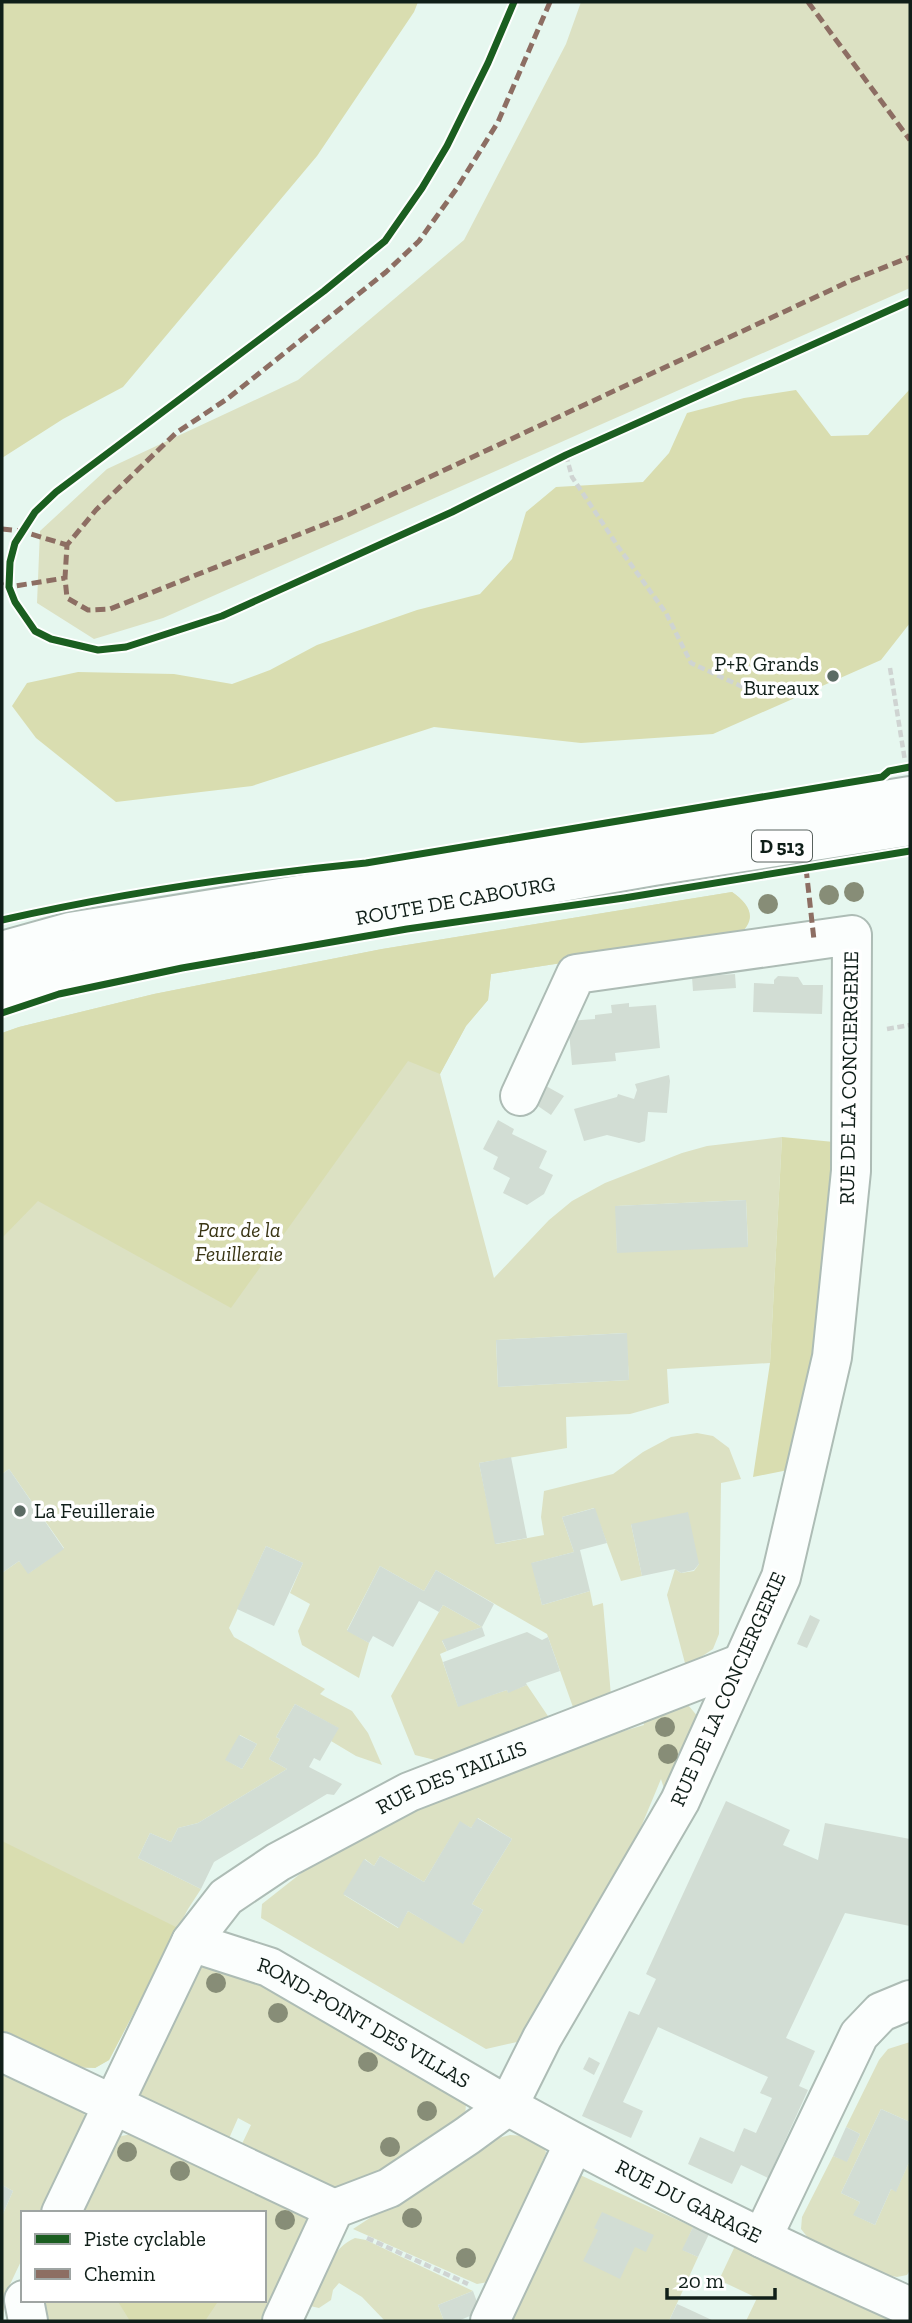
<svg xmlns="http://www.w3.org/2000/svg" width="912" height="2323" viewBox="0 0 912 2323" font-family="'Zilla Slab',serif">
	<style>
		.green { fill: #dce1c3; fill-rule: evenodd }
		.forest { fill: #d9ddb0 }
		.building { fill: #d2ddd4 }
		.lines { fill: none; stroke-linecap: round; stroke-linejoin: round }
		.minor-casing { stroke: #adbcb5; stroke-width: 42 }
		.major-casing { stroke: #adbcb5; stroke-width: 42 }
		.path { stroke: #cfd4d2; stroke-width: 4.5; stroke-dasharray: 7 3.5; stroke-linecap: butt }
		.minor { stroke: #fbfefd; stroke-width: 38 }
		.major { stroke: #fbfefd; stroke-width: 38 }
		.quiet { stroke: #8d6e63; stroke-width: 5; stroke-dasharray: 10 5; stroke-linecap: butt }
		.cycleway-casing { stroke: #fff; stroke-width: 11 }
		.cycleway { stroke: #1b5e20; stroke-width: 7 }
		.tree { fill: #878d77 }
		.poi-dot { fill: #5b6b64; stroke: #fff; stroke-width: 2.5 }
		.labels { text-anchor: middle; stroke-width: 7; stroke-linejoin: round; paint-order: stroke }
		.shield { fill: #fff; stroke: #58625e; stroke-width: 2 }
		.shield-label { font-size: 19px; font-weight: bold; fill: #101f19 }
		.poi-label { font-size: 21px; fill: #101f19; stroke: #fff; text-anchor: end }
		.street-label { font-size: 21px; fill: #101f19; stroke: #fff }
		.park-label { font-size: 21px; font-style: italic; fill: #3a3615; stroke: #fff }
	</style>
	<rect width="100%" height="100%" fill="#e6f7ef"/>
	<path class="green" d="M581 2H910V288L163 618 94 639 37 603 40 531 107 469 298 380 464 240 566 44Z
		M732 892C750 905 758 919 737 936L491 974 488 1000 466 1026 440 1074 494 1278 549 1220 572 1201 605 1183 682 1153 707 1146 782 1137 770 1363 667 1369 669 1403 630 1414 566 1417 567 1448 479 1463 496 1544 544 1535 541 1517 544 1491 613 1474 643 1452 671 1437 697 1433 713 1436 729 1448 741 1479 721 1483 719 1634 713 1649 686 1667 667 1595 675 1569 681 1573 694 1571 699 1564 631 1524 642 1576 621 1581 594 1508 562 1517 574 1552 532 1563 542 1605 590 1591 593 1606 603 1603 611 1696 574 1710 547 1634 436 1570 424 1591 380 1566 347 1630 369 1643 359 1678 302 1645 298 1631 310 1604 290 1593 303 1563 266 1546 229 1628 234 1637 325 1689 320 1694 352 1711 368 1733 382 1765 356 1756 331 1741 338 1728 295 1704 276 1737 280 1739 269 1759 287 1769 198 1823 178 1828 171 1842 150 1833 138 1858 201 1889 188 1909 109 2060 95 2068H82L2 2035V1573L19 1561 29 1573 64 1548 9 1469 2 1474V1033L19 1027 154 994 382 949ZM746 1200 748 1246 617 1252 616 1206ZM626 1333 629 1380 498 1387 496 1340ZM240 1735 257 1744 242 1769 226 1760Z
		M443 1605 482 1627 442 1641 447 1651 440 1654 458 1706 507 1690 508 1692 527 1685 550 1719 439 1761 415 1755 391 1696Z
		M680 1704 688 1705 699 1718 666 1795 661 1779 631 1851 517 2042 486 2049 261 1918 262 1904 314 1863 391 1820 590 1741 644 1725 642 1719ZM478 1818 512 1839 472 1904 483 1910 463 1943 408 1911 398 1928 344 1895 365 1859 374 1866 380 1856 424 1882 460 1822 471 1828Z
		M220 1961 466 2103 465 2119 343 2193 239 2150 251 2125 238 2118 227 2143 145 2104 138 2089 195 1973 202 1967Z
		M910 2042V2122L881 2109 841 2193 860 2202 854 2215 875 2225 891 2189 896 2191 910 2160V2270L907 2275 897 2277 887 2275 809 2239 801 2229 802 2217 833 2156 847 2161 860 2134 846 2127 879 2060 888 2049Z
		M2 2065 82 2107 86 2119 44 2213H23V2257L5 2295 3 2321 2 2216 13 2191 2 2185Z
		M131 2134 305 2215 309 2222 265 2321H46L43 2300H264V2213H79L117 2137Z
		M510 2135 526 2136 544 2145 546 2153 488 2282 477 2284 353 2229 487 2141Z
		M578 2174 693 2227 683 2250 698 2257 669 2321H509Z
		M355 2238 366 2240 473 2291 438 2305 444 2321H385L362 2297 339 2283 333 2290 331 2300 319 2308 310 2306C321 2282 329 2249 355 2238Z
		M735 2246 888 2316 890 2321H746L757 2298 719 2280Z"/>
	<path class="forest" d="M2 2H418L414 12 317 156 123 387 63 419 2 458Z
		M910 389V623L881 660 713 734 581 743 434 727 252 786 116 802 36 738 12 706 27 683 78 672 174 674 232 684 270 670 317 645 417 610 480 594 512 559 526 512 556 487 643 482 669 453 687 413 744 398 796 390 831 436 868 435Z
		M732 892C750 904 759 920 737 936L491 974 488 1000 466 1026 440 1074 408 1061 231 1308 38 1201 2 1238V1033L19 1027 154 994 382 949Z
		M782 1137 834 1142 832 1188 816 1342 788 1470 753 1477 770 1363Z
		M2 1841 178 1928 109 2060 95 2068 71 2065 2 2035Z
		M117 2300H219L205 2321H130Z"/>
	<path class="building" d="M735 974 736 988 693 991 692 977Z
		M778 976 798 977 803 985H823L822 1014 753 1012 754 983 774 984V980Z
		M629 1003V1007L656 1005 660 1048 615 1053 616 1061 572 1065 568 1021 595 1019V1015L612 1013 611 1005Z
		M669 1075 670 1081 667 1113 648 1112 645 1141 639 1143 607 1135 584 1141 574 1109 617 1097 618 1094 634 1099 637 1090 635 1084Z
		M546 1086 564 1096 551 1115 535 1104Z
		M498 1120 514 1129 512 1134 547 1151 539 1168 553 1175 544 1194 527 1205 503 1193 510 1178 493 1169 498 1157 483 1149Z
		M746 1200 748 1247 617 1253 615 1206Z
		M627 1333 629 1380 498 1387 496 1340Z
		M511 1457 527 1538 495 1544 479 1463Z
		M9 1469 64 1549 28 1574 19 1561 2 1573V1474Z
		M595 1508 607 1543 580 1550 590 1591 542 1605 531 1563 574 1552 562 1517Z
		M688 1512 699 1564 694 1570 681 1573 675 1569 642 1576 631 1524Z
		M266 1546 303 1563 274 1626 237 1609Z
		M380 1566 424 1591 436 1570 494 1604 482 1627 485 1636 447 1651 442 1640 482 1627 443 1605 439 1612 419 1601 393 1647 373 1636 369 1643 347 1631Z
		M810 1615 820 1620 807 1648 797 1644Z
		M527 1632 542 1640 548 1637 560 1671 526 1683 527 1685 508 1693 507 1690 458 1707 443 1662Z
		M295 1704 339 1728 320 1761 314 1758 309 1767 342 1784 334 1795 327 1794 214 1862 201 1889 138 1858 150 1833 171 1842 178 1828 198 1823 287 1769 269 1759 280 1739 276 1737Z
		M239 1735 257 1744 242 1769 225 1760Z
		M726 1801 790 1830 783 1845 818 1860 825 1823 910 1839V1926L845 1913 786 2038 815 2051 799 2086 808 2090 768 2178 741 2165 732 2184 688 2164 700 2137 734 2152 744 2128 756 2133 772 2098 760 2093 768 2077 658 2027 623 2102 643 2111 631 2138 582 2116 629 2011 639 2015 656 1979 646 1974Z
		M477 1818 512 1839 472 1904 483 1910 463 1944 408 1911 399 1928 343 1894 364 1859 374 1866 380 1856 424 1882 460 1821 471 1828Z
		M589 2057 600 2063 594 2075 583 2069Z
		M881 2109 910 2122V2160L896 2192 891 2189 875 2225 853 2215 860 2202 841 2193Z
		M846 2127 860 2134 847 2162 833 2156Z
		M2 2185 13 2191 2 2216Z
		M602 2212 654 2235 646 2252 635 2247 620 2279 583 2261 598 2230 594 2228Z
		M693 2227 709 2234 698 2257 682 2250Z
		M473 2291 477 2302 470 2316 458 2321H444L438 2305Z
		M677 2304 684 2307 714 2321H669Z"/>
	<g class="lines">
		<g class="minor-casing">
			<g id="minor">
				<path id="s1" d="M520 1096 576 974 852 935 851 1171 832 1357 781 1577 680 1801 542 2038 508 2106C639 2179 773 2246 910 2307"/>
				<path id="s2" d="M191 1942 226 1897 278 1862 409 1792 742 1663"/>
				<path d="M2 2052 334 2209"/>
				<path id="s3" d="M61 2213 191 1942 269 1967 508 2106 467 2136 389 2188 334 2209 282 2321"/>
				<path d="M762 2238 859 2035 881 2012 910 2000"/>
				<path d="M24 2300 28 2321"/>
				<path d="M490 2321 574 2143"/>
			</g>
		</g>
		<g class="major-casing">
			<g id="major">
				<path d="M2 951 70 932 910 796"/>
				<path id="s4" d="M2 988 92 965 131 958 653 866 910 826"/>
			</g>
		</g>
		<path class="path" d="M566 455 572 477 619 548 666 613 691 663 760 695
			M890 668 905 761
			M887 1029 910 1025
			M367 2238 468 2284"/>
		<use href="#minor" class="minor"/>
		<use href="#major" class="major"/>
		<path class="quiet" d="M550 2 498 122 457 188 419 241 386 272 227 399 176 433 96 510 67 545 65 578 67 598 88 610 110 609 348 515 850 281 910 257
			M808 2 910 140
			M2 529 21 531 67 545
			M4 582 9 587 65 578
			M806 868 814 940"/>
		<g class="cycleway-casing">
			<path id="cycleway" d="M514 2 488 63 447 146 422 188 385 241 324 291 56 492 35 512 15 543 10 562 9 587 15 602 35 631 51 639 98 650 126 647 222 616 452 512 566 455 910 301
				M2 920C122 893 243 875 366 863L882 777 889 771 910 767
				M2 1013 59 994 182 968 407 929 624 898 910 851"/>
		</g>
		<use href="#cycleway" class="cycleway"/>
	</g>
	<g class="tree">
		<circle cx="854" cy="892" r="10"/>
		<circle cx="829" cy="895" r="10"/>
		<circle cx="768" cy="904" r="10"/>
		<circle cx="665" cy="1727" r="10"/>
		<circle cx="668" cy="1754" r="10"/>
		<circle cx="216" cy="1983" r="10"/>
		<circle cx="278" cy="2013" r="10"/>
		<circle cx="368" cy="2062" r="10"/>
		<circle cx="427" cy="2111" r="10"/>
		<circle cx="390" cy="2147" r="10"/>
		<circle cx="127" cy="2152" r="10"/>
		<circle cx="180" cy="2171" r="10"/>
		<circle cx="412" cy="2218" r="10"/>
		<circle cx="285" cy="2220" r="10"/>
		<circle cx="466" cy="2258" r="10"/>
	</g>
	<g class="poi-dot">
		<circle cx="833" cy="676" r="7"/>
		<circle cx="20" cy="1511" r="7"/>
	</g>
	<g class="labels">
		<rect class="shield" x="752" y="830.5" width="60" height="31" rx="5"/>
		<g class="shield-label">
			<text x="782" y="853">D 513</text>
		</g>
		<g class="poi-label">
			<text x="819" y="671">P+R Grands<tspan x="819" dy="24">Bureaux</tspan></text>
			<text x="34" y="1518" text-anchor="start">La Feuilleraie</text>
		</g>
		<g class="street-label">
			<text dy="7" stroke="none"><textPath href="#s4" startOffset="462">ROUTE DE CABOURG</textPath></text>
			<text transform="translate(849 1078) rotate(-89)" y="7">RUE DE LA CONCIERGERIE</text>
			<text transform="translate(728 1689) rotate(-66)" y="7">RUE DE LA CONCIERGERIE</text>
			<text dy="7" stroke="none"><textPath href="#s2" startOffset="313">RUE DES TAILLIS</textPath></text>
			<text dy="7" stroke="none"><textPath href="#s3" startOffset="492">ROND-POINT DES VILLAS</textPath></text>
			<text dy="7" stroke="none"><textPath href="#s1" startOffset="1862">RUE DU GARAGE</textPath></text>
		</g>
		<g class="park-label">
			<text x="239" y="1237">Parc de la<tspan x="239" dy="24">Feuilleraie</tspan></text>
		</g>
	</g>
	<rect width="912" height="2323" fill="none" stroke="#101f19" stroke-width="7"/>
	<rect x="21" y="2211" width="245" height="91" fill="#ffffff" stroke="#9fa5a3" stroke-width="2"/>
	<rect x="35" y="2234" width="35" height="10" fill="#1b5e20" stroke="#9fa5a3" stroke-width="2"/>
	<text x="84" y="2246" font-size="21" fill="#101f19">Piste cyclable</text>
	<rect x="35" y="2269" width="35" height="10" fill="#8d6e63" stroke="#9fa5a3" stroke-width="2"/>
	<text x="84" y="2281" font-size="21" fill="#101f19">Chemin</text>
	<path d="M667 2288v10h108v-10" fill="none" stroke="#101f19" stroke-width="3.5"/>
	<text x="678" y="2288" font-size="21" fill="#101f19" stroke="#ffffff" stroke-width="5" paint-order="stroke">20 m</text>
</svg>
